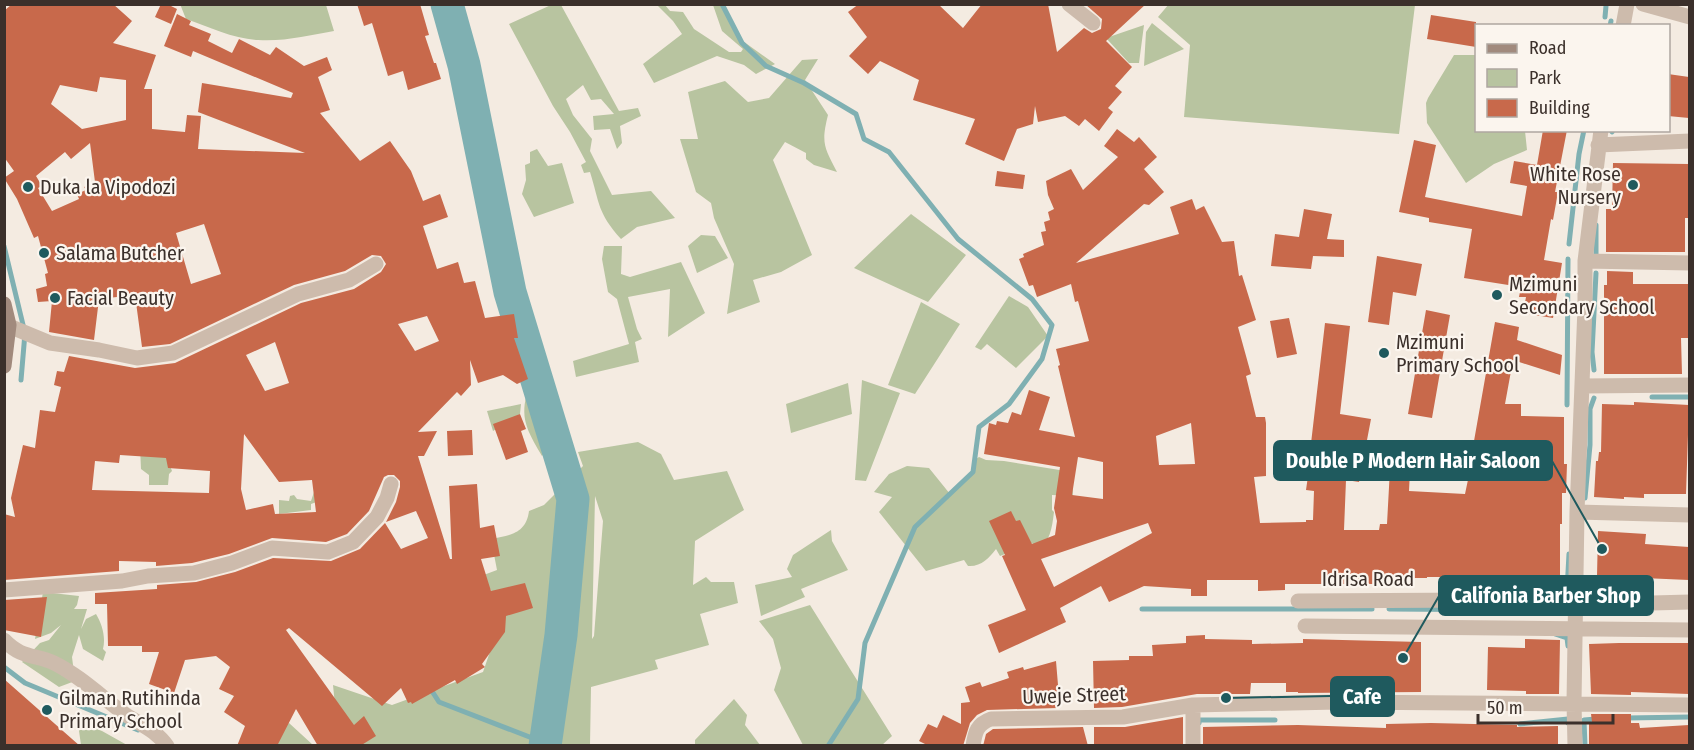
<svg xmlns="http://www.w3.org/2000/svg" width="1694" height="750" viewBox="0 0 1694 750" font-family="'Fira Sans Condensed',sans-serif">
	<style>
		.green { fill: #b8c4a0; fill-rule: evenodd }
		.lines { fill: none; stroke-linecap: round; stroke-linejoin: round }
		.stream { stroke: #7fb0b2; stroke-width: 5 }
		.river { stroke: #7fb0b2; stroke-width: 33 }
		.building { fill: #c8694b; fill-rule: evenodd }
		.street { stroke: #cdbbac; stroke-width: 15 }
		.secondary { stroke: #a18a7d; stroke-width: 15 }
		.poi-dot { fill: #1f5a5e; stroke: #fbf5ee; stroke-width: 2 }
		.labels { text-anchor: middle; stroke-width: 4.5; stroke-linejoin: round; paint-order: stroke }
		.poi-label { font-size: 20px; fill: #3b302b; stroke: #fbf5ee; text-anchor: start }
		.street-label { font-size: 20px; fill: #3b302b; stroke: #fbf5ee }
		.leader { fill: none; stroke: #1f5a5e; stroke-width: 2 }
		.callout-dot { fill: #1f5a5e; stroke: #fbf5ee; stroke-width: 2 }
		.callout { fill: #1f5a5e; stroke: #1f5a5e; stroke-width: 2 }
		.callout-label { font-size: 21px; text-anchor: middle; font-weight: bold; fill: #fff }
	</style>
	<rect width="100%" height="100%" fill="#f4ebe1"/>
	<path class="green" d="M180 4 326 5 334 31C310 35 283 42 258 40 234 39 209 27 186 19Z
		M722 4 740 39 775 64 756 74 744 65 717 56 654 83 643 64 682 34 673 21 657 5H665L670 11 683 12 694 29 729 52H741L743 49 722 31 713 5Z
		M1169 4 1415 5 1399 134 1184 117 1190 45 1158 17Z
		M551 5H561L619 111 638 108 641 116 620 126 622 143 617 149 610 129 594 130 593 116 614 114 601 99 591 100 583 85 566 99 573 115 592 139 590 151 612 195 651 191 675 218 637 227 621 239C597 212 600 204 590 172L584 173 581 165 586 162 570 132 553 106 509 24Z
		M1152 23 1184 49 1144 66 1146 32Z
		M1144 25 1139 63H1129L1106 38Z
		M1454 55H1476V130L1525 131 1527 150 1494 164 1466 183 1427 123 1426 103 1428 98Z
		M818 59 805 80 828 115C821 143 824 147 837 172L814 165 806 159V153L785 142 773 160 812 255 781 272 753 280 760 302 727 314 734 264 714 218 711 203 696 192 680 139H698L688 92 725 81 748 102 769 98 802 60Z
		M537 149 548 166 562 163 574 203 534 217 522 194 526 180 525 165 530 163V152Z
		M911 214 966 255 928 302 854 268Z
		M701 235 715 236 728 258 697 273 688 246Z
		M604 246H622L621 274 630 277 681 262 705 313 668 337 670 289 628 297 637 329 642 339 635 342 639 362 576 377 573 361 629 344 617 299 608 292 602 259Z
		M1009 296 1028 307 1048 336 1016 368 987 344 981 350 975 347Z
		M921 302 960 324 915 394 888 385Z
		M532 375 544 390 555 439 542 456C521 421 520 414 532 375Z
		M862 380 900 393 866 481 855 480Z
		M848 383 852 414 791 433 786 404Z
		M521 404 520 414 493 431 487 411Z
		M638 442 661 454 674 480 727 471 744 510 695 541 693 585 706 577 711 582H734L738 603 700 614 709 645 655 660 658 669 591 687 590 745H339L333 685 392 705 483 672 494 640 499 602 481 576 497 570 491 539C510 535 526 534 529 511L544 505 583 466 578 452ZM595 496 603 521 594 636 592 639Z
		M140 447 163 448 172 471 169 474 168 485H149V475L141 469Z
		M979 457 986 460 1004 461 1072 472 1073 496 1052 495V510L1054 512C1052 529 1050 540 1038 553L1032 543 1000 556 996 549C989 558 981 567 968 566L964 560 926 571 879 512 892 497 874 492 889 474 907 466 929 468 950 494 973 473 976 459Z
		M314 492 325 499 311 504V510L279 514V500L289 501 290 496 294 495 297 499 311 501Z
		M831 530 832 541 848 570 801 589 805 597 761 616 755 585 792 577 787 569 793 555Z
		M43 592 79 596 77 605 74 609H87L81 629 86 619 96 614C102 624 106 637 103 649L106 652 103 661 83 649 79 635 72 657 75 681 59 687 22 662 40 643 49 640 61 625 51 633 35 639Z
		M810 605 892 736 882 745H803L774 690 781 668 773 639 759 621Z
		M734 699 747 715 745 725 760 745H695V740Z
		M77 717 127 745H81Z
		M289 723 313 745 246 746Z"/>
	<g class="lines">
		<path class="stream" d="M722 4 742 43 766 66 804 83 856 114 864 139 889 152 958 239 1032 299 1052 325 1042 359 1009 404 979 427 973 472 915 527 865 643 858 699 828 746
			M1605 17 1606 6
			M1610 26 1611 21
			M1611 130 1612 132
			M1569 244 1579 154 1584 130
			M4 246 25 333 21 380
			M1596 255V225
			M1594 370 1592 352 1596 273
			M1652 397H1690
			M1567 405 1568 259
			M1585 498 1590 445V409L1594 398
			M1582 577 1581 581 1596 585
			M1555 600 1567 591 1569 554
			M1142 609H1372
			M1389 609 1531 610
			M1555 634 1567 638 1568 646
			M4 667 25 683 138 730
			M430 688 439 702 545 743
			M1626 718 1690 717
			M1199 723 1198 720H1275
			M1520 724 1568 719V723
			M1585 746 1584 720 1596 719"/>
		<path class="river" d="M447 4 464 65 510 292 573 499 561 635 545 746"/>
	</g>
	<path class="building" d="M12 4H113L132 21 113 43 156 55 144 89H152V129L185 132 187 115 201 116 198 149 305 153 198 112 202 83 291 98 293 93 193 51 191 57 164 46 177 14 191 21 189 25 211 34 208 41 232 53 239 39 270 55 276 47 304 66 327 57 332 70 318 77 330 110 320 113 360 161 390 141 411 171 423 201 440 194 448 217 423 226 437 269 458 262 464 283 475 281 485 318 514 314 518 338H514L528 379 517 384 503 375 478 383 470 360 471 385 461 396 457 392 418 432 437 431 424 456H418L450 559H452L449 486 477 484 480 528 494 525 500 556 481 559 491 591 525 583 533 608 506 616 505 632 482 664 485 667 457 684 455 680 412 704 411 702 408 703 401 688 382 706 289 628 286 630 354 725 364 716 376 736 360 746H318L296 709 277 746H237L245 726 224 712 234 696 219 689 230 667 216 656 185 660 174 693 149 684 159 652H142V646H108L107 604H95V593L157 589V585L196 582 235 572 273 558 331 561 360 549 385 523 401 549 428 538 416 511 386 522 396 502 400 487V481L394 475H388L384 477 369 511 347 534 326 542 272 538 229 554 192 563 156 566V562L119 561V571L4 580V514L15 517 11 498 23 445 35 448 40 410 55 412 61 387 54 385 57 371 64 372 69 356 135 368 175 363 301 303 354 289 381 272 386 264 381 256 372 255 345 271 294 285 170 344 142 347 135 295 99 299 94 340 49 332 52 301 38 302 36 289 47 286 45 274 48 273 38 236 34 238 17 199 4 178 14 171 4 157V11ZM100 77 126 80V120L82 129 51 104 60 85 97 92ZM90 143 95 182 84 187 86 190 77 194 79 199 52 211 38 188 42 186 36 176 65 152 71 159ZM204 224 221 274 191 284 176 233ZM427 316 439 341 415 351 398 324ZM275 342 289 383 265 391 246 355ZM244 434 279 482 312 480 316 512 275 514 273 504 246 510 241 489ZM120 455 166 458 168 468 210 471 209 493 92 490 95 461 119 463Z
		M161 4H167L177 9 171 24 155 17Z
		M357 4H420L429 35 425 36 434 63H436L441 79 408 90 403 71 388 76 372 23 364 26Z
		M859 4H938L963 28 982 4H1048L1057 52 1084 28 1092 33 1101 29 1102 19 1085 4H1146L1106 41 1132 67 1115 86 1122 92 1108 108 1113 112 1099 131 1085 119 1079 126 1065 116 1038 122 1035 106 1033 124 1017 129 1004 161 965 144 975 119 913 100 919 80 880 61 868 74 849 56 867 37 848 12Z
		M1431 15 1476 22V47L1427 39Z
		M1668 74 1689 77V118L1668 116Z
		M1117 129 1134 142 1139 137 1157 157 1144 169 1164 192 1149 205 1144 204 1076 263 1179 234 1170 207 1192 199 1196 210 1204 206 1222 242 1234 241 1239 276 1242 275 1256 320 1238 327 1251 374 1246 376 1256 417H1265L1266 423V476L1254 477 1260 523 1306 522V520H1313L1314 491 1306 490 1308 476H1300L1302 451 1310 452 1325 323 1350 326 1340 414 1371 419 1359 482 1346 480 1344 530H1379L1380 524H1387L1390 469 1410 471 1409 491 1465 494 1469 475 1485 476 1487 462 1471 458 1495 322 1519 327 1517 340 1562 355 1560 375 1513 360 1505 404H1521V416L1564 417V464H1567L1566 493H1562V524H1560V579L1507 580H1487V577H1427V578H1383V584H1285V590L1258 591V580H1207V596H1191V589L1144 586 1109 602 1101 586 1060 608 1066 622 999 653 988 625 1026 610 1002 556 1005 555 989 521 1011 511 1016 521 1020 520 1032 544 1055 535 1057 521 1054 508 1060 467 984 454 989 423 996 425 997 421 1008 423 1012 412 1021 415 1029 390 1050 397 1039 430 1075 437 1058 366 1060 365 1056 349 1089 341 1078 301 1075 302 1071 284 1037 297 1033 285 1029 286 1019 259 1024 257 1023 254 1044 245 1041 232 1046 231 1044 222 1050 220 1048 212 1054 209 1048 195 1046 181 1071 169 1083 190 1118 157 1104 146ZM1191 423 1195 464 1159 465 1156 436ZM1078 457 1103 462V499L1072 495ZM1148 523 1152 533 1054 587 1041 559Z
		M1543 130H1567L1555 192H1558L1553 220 1551 219 1544 260 1562 263 1553 318 1523 313 1526 297H1519L1521 287 1464 278 1472 229 1429 222V218L1399 212 1414 140 1436 145 1425 197 1522 216 1527 186 1510 183 1514 161 1537 165Z
		M1613 163 1689 164V218H1685V252H1606V209H1612Z
		M997 171 1025 175 1023 189 995 186Z
		M1304 209 1332 214 1327 239 1344 240V257L1313 256 1311 269 1271 266 1275 234 1299 237Z
		M1377 256 1422 264 1416 296 1393 292 1389 325 1368 322Z
		M1607 271 1633 272V284H1689V338H1681L1682 374H1604V285H1607Z
		M1426 310 1450 315 1432 418 1408 414Z
		M1289 318 1297 354 1277 358 1270 321Z
		M1634 402 1689 405 1686 494H1644V498L1624 497V499L1594 497 1596 461H1598L1599 452H1601L1602 404 1634 405Z
		M520 414 526 429 521 431 528 452 506 460 493 424Z
		M472 430 473 455 448 456 447 431Z
		M1598 531 1646 534 1645 544 1689 547V580L1597 576Z
		M47 597 41 637 4 630V600Z
		M1205 635V639L1252 640V644L1303 643V639L1421 642V692L1298 693V692H1286V683H1251L1250 694H1197L1122 707 1094 708 1093 661 1129 660V656H1153L1152 645 1186 643V636Z
		M1525 639 1560 640 1559 694H1526V691L1487 690 1488 647 1525 648Z
		M1619 643H1689V694L1631 692V695L1591 694 1589 644Z
		M1056 661 1059 697H1056L1057 708 987 710 977 715 970 723 963 746H929L919 741 928 724 937 728 943 715 961 724V703L970 702 965 687 980 682 982 687 1009 678 1007 672 1023 667 1024 670Z
		M4 679 80 746H4Z
		M1591 714H1631V723H1639L1640 728 1689 725V746H1589V722H1592Z
		M1183 717V745L1094 746V727H1125Z
		M1431 723 1517 725V727L1558 726V746H1203V727L1298 725 1386 728V724Z
		M1083 727 1088 746H983L986 734 993 729Z"/>
	<g class="lines">
		<path class="street" d="M1069 4 1093 23
			M1643 4 1690 17
			M1623 26 1627 4
			M1598 145 1690 141
			M1585 261 1690 263
			M4 324 50 343 99 350 137 358 173 353 298 294 349 280 376 264
			M1583 386 1690 385
			M1577 512 1690 515
			M4 590 122 581 148 576 194 573 232 563 272 548 328 552 353 542 377 517 387 498 391 484
			M1298 601 1477 600 1576 605 1690 602
			M1305 626 1690 630
			M4 640C22 659 35 654 54 663 79 675 104 699 126 715 141 725 156 730 167 746
			M1193 705V746
			M973 746C975 732 977 724 991 719L1123 717 1193 705 1338 702 1690 705
			M1575 746 1574 702 1577 512 1585 307V261L1601 130"/>
		<path class="secondary" d="M4 304 9 325 4 366"/>
	</g>
	<g class="poi-dot">
		<circle cx="1633" cy="185" r="6"/>
		<circle cx="28" cy="187" r="6"/>
		<circle cx="44" cy="253" r="6"/>
		<circle cx="1497" cy="295" r="6"/>
		<circle cx="55" cy="298" r="6"/>
		<circle cx="1384" cy="353" r="6"/>
		<circle cx="47" cy="710" r="6"/>
	</g>
	<g class="labels">
		<g class="poi-label">
			<text x="1621" y="181" text-anchor="end">White Rose<tspan x="1621" dy="23">Nursery</tspan></text>
			<text x="40" y="194">Duka la Vipodozi</text>
			<text x="56" y="260">Salama Butcher</text>
			<text x="1509" y="291">Mzimuni<tspan x="1509" dy="23">Secondary School</tspan></text>
			<text x="67" y="305">Facial Beauty</text>
			<text x="1396" y="349">Mzimuni<tspan x="1396" dy="23">Primary School</tspan></text>
			<text x="59" y="705">Gilman Rutihinda<tspan x="59" dy="23">Primary School</tspan></text>
		</g>
		<g class="street-label">
			<text x="1368" y="586">Idrisa Road</text>
			<text transform="translate(1074 695) rotate(-2)" y="7">Uweje Street</text>
		</g>
	</g>
	<path class="leader" d="M1602 549L1552 461M1403 658L1439 596M1226 698L1331 696"/>
	<g class="callout-dot">
		<circle cx="1602" cy="549" r="6"/>
		<circle cx="1403" cy="658" r="6"/>
		<circle cx="1226" cy="698" r="6"/>
	</g>
	<g class="callout">
		<rect x="1274" y="441" width="278" height="39" rx="6"/>
		<rect x="1439" y="576" width="214" height="39" rx="6"/>
		<rect x="1331" y="677" width="63" height="39" rx="6"/>
	</g>
	<g class="callout-label">
		<text x="1413" y="468">Double P Modern Hair Saloon</text>
		<text x="1546" y="603">Califonia Barber Shop</text>
		<text x="1362" y="704">Cafe</text>
	</g>
	<rect width="1694" height="750" fill="none" stroke="#3b302b" stroke-width="12"/>
	<rect x="1475" y="24" width="195" height="108" fill="#fbf5ee" stroke="#aea6a0" stroke-width="1.5"/>
	<rect x="1487" y="44" width="30" height="9" fill="#a18a7d" stroke="#aea6a0" stroke-width="1.5"/>
	<text x="1529" y="54" font-size="18" fill="#3b302b">Road</text>
	<rect x="1487" y="69" width="30" height="18" fill="#b8c4a0" stroke="#aea6a0" stroke-width="1.5"/>
	<text x="1529" y="84" font-size="18" fill="#3b302b">Park</text>
	<rect x="1487" y="99" width="30" height="18" fill="#c8694b" stroke="#aea6a0" stroke-width="1.5"/>
	<text x="1529" y="114" font-size="18" fill="#3b302b">Building</text>
	<path d="M1478 714v9h135v-9" fill="none" stroke="#3b302b" stroke-width="3"/>
	<text x="1487" y="714" font-size="18" fill="#3b302b" stroke="#fbf5ee" stroke-width="4.5" paint-order="stroke">50 m</text>
</svg>
